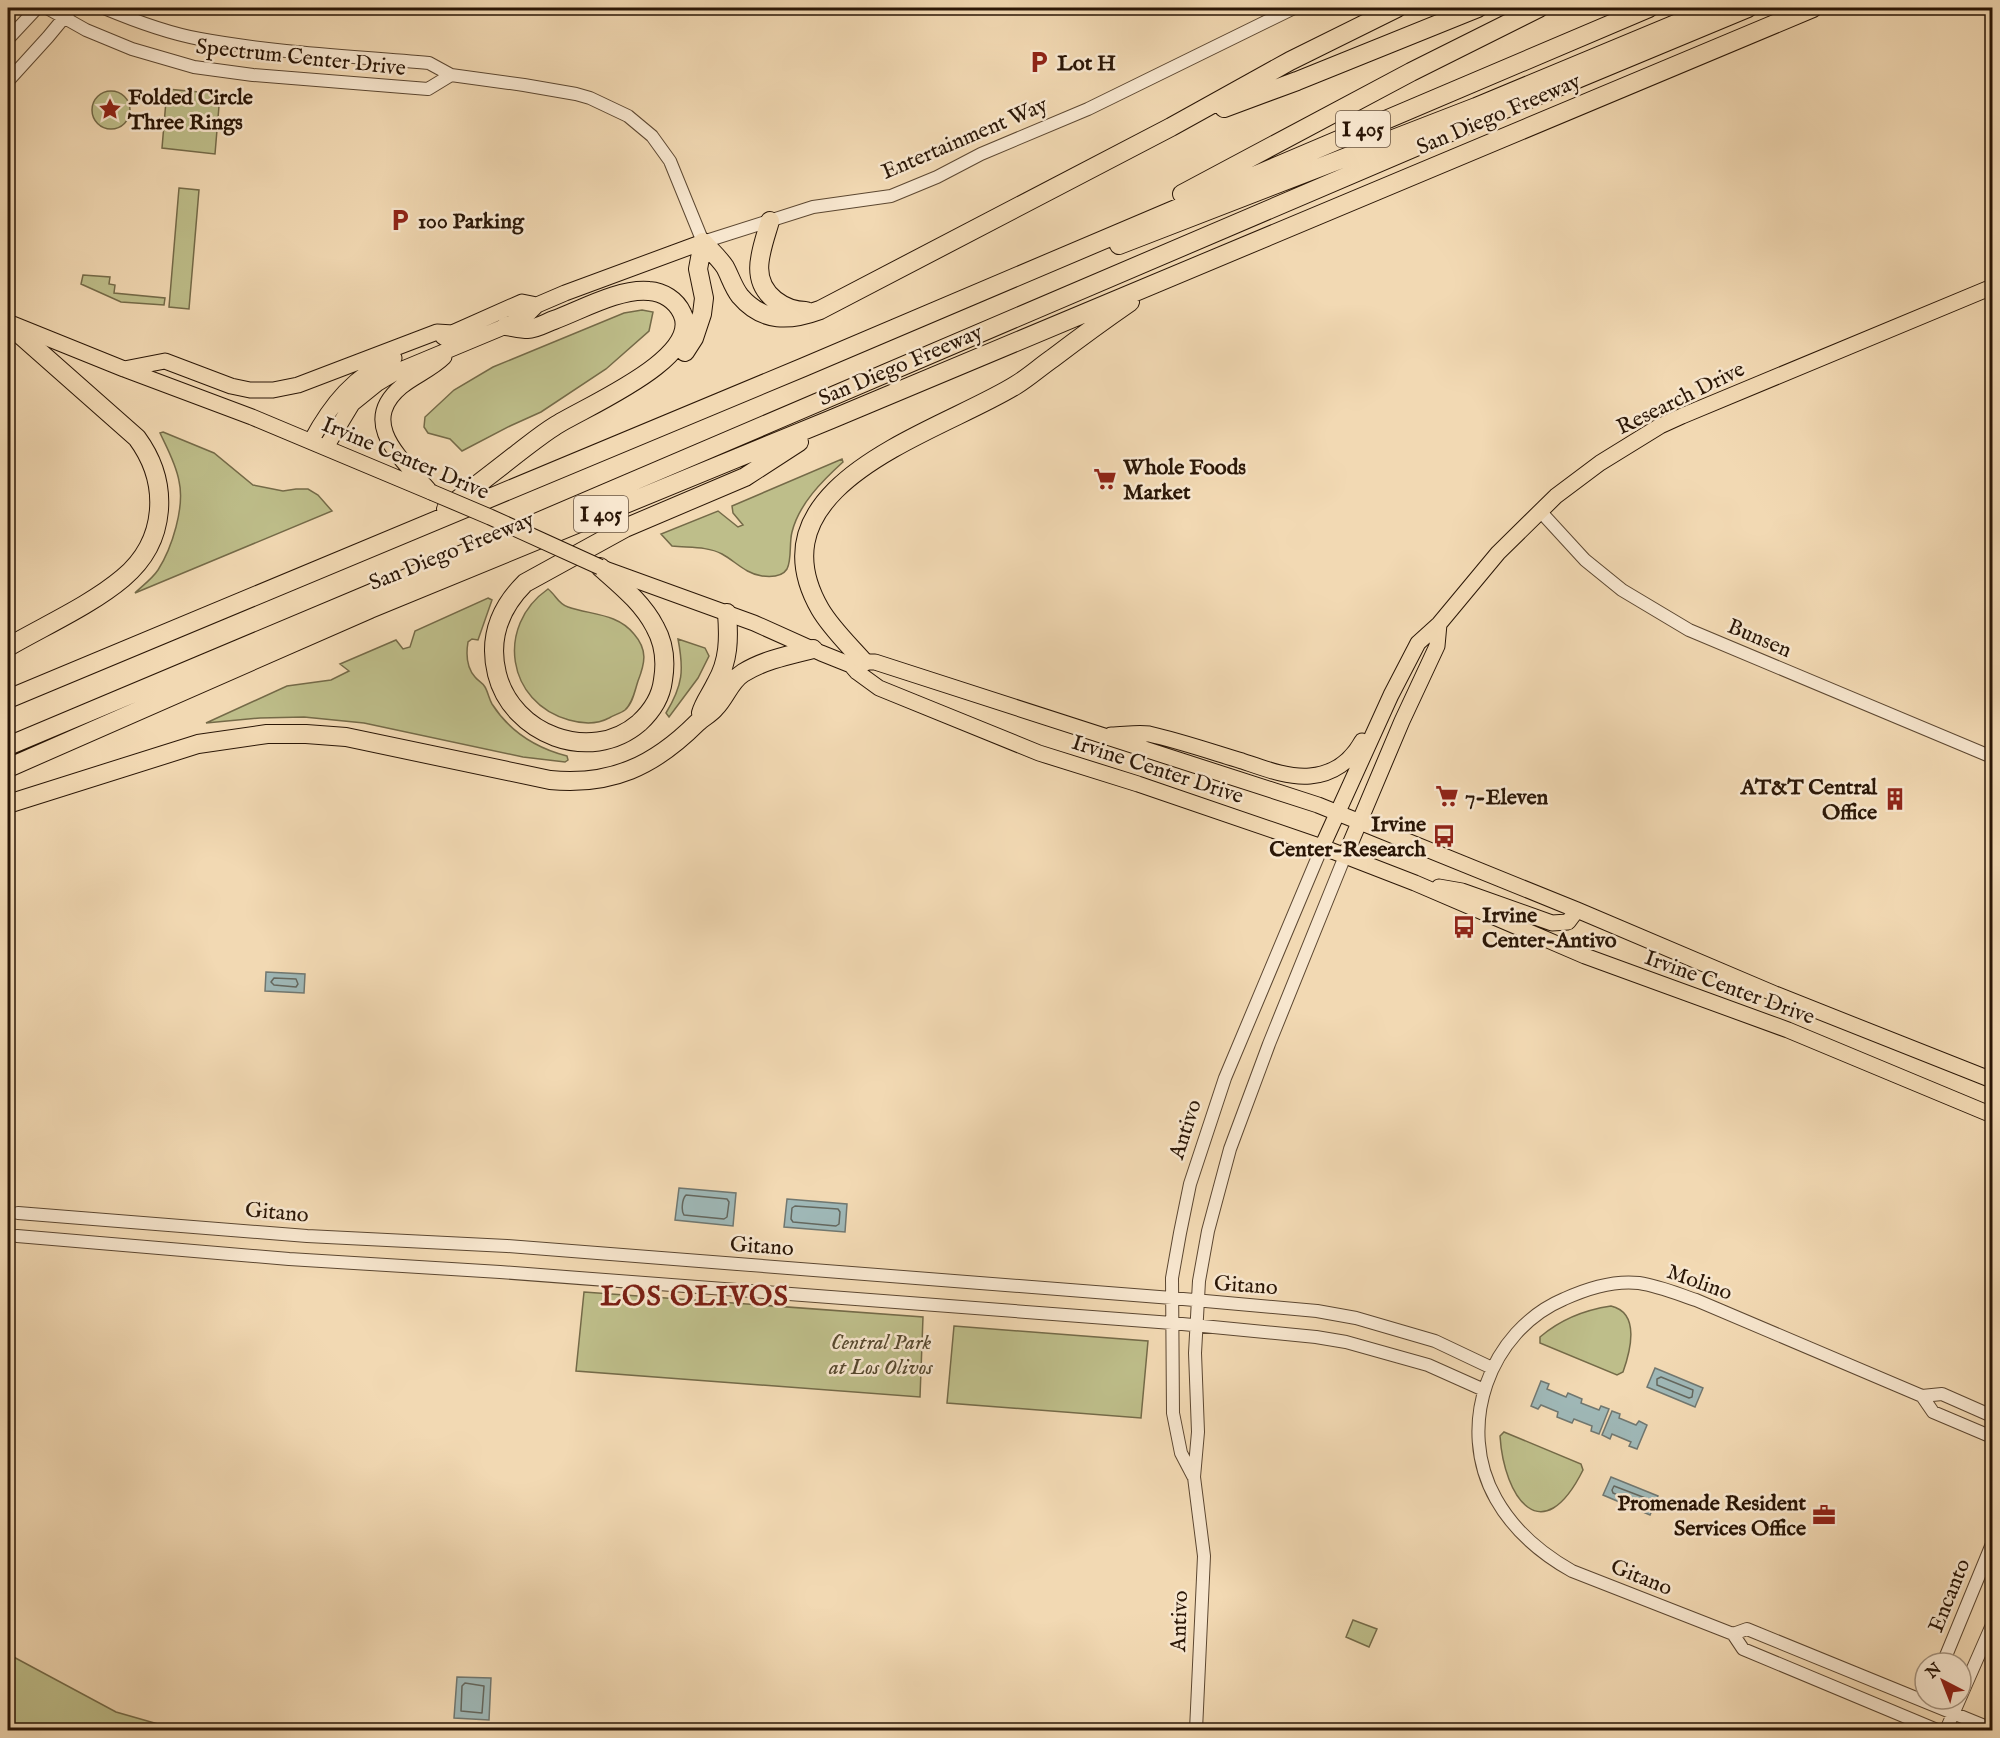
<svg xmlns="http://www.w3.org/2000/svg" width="2000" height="1738" viewBox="0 0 2000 1738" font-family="'IM FELL English',serif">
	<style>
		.green { fill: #bebe8a; stroke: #746a48; stroke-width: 1.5 }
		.water { fill: #9fb8b7; stroke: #707770; stroke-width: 1.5 }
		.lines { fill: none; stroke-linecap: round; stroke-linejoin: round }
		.shore { stroke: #64675e; stroke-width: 1.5 }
		.stream { stroke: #707770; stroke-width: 4 }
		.minor-casing { stroke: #5c4731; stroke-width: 14 }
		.major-casing { stroke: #2a1606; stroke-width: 17 }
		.highway-casing { stroke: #2a1606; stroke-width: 20 }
		.minor { stroke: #f7e6ce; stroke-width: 12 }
		.major { stroke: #f2d9b3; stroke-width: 15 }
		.highway { stroke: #f2d9b3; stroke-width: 18 }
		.major-bridge-casing { stroke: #2a1606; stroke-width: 17; stroke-linecap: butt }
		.major-bridge { stroke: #f2d9b3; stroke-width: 15 }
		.labels { text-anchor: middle; stroke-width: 5; stroke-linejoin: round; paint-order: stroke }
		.shield { fill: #f7e6ce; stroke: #685442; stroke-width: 1.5 }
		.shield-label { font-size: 21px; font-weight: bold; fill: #2a1606 }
		.street-label { font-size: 22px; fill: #2a1606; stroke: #f7e6ce }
		.poi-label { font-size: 22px; font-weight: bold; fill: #2a1606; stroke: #f7e6ce; text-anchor: start }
		.park-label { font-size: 22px; font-style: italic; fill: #56482e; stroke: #f7e6ce }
		.district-label { font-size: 28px; font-weight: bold; letter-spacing: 1.5px; fill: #7a1f14; stroke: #f7e6ce }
	</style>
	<rect width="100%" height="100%" fill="#f2d9b3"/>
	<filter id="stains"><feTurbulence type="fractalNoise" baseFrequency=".00333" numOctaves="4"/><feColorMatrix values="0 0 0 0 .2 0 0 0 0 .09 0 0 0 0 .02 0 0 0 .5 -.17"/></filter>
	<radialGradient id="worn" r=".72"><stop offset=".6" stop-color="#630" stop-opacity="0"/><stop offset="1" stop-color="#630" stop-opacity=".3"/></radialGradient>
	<path class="green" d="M167 89 220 94 215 154 162 148Z
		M92 110a19 19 0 1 1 38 0a19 19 0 1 1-38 0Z
		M179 188 199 190 189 309 169 307Z
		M83 275 110 277 109 284 115 285 114 293 165 298 164 305 121 302 81 284Z
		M642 310 653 312 649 331 606 369 541 412 510 426 462 451 450 439 428 433 424 427 425 417 454 390 493 367 624 313Z
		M163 432 214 453 253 485 283 491 296 489H308L318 495 332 511 135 593C142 586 152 579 158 570 172 548 185 507 179 481 176 464 167 448 160 433Z
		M842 459 843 462C822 481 799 504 792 532 789 543 792 560 787 569 782 577 770 577 762 576 746 574 735 561 722 554 707 546 688 548 672 546L661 534 718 511 738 527 743 525 733 513 732 506Z
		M548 589C556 595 558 604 568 607 591 615 617 613 634 634 648 650 645 663 638 681 635 690 633 703 625 710 621 713 614 715 609 718 596 725 583 724 569 720 507 703 495 626 548 589Z
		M488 598 492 600 478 640 472 639 468 642C466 654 466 667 475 677 478 681 482 682 485 687 488 692 489 699 492 704 510 732 536 748 567 756L568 760 565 762 523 757 364 723 304 717 260 718 206 723 287 686 331 680 349 671 340 664 396 640 403 649 410 647 415 631Z
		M678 639 705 648 709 656 698 678 669 717 666 713C683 685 684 670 678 639Z
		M584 1292 923 1317 920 1397 576 1371Z
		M1611 1306C1641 1313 1630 1352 1623 1372L1617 1375 1540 1343V1337C1561 1319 1584 1310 1611 1306Z
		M954 1326 1148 1341 1141 1418 947 1403Z
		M1504 1432 1581 1464 1583 1470C1542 1552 1504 1498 1500 1436Z
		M1353 1620 1377 1629 1369 1647 1346 1637Z
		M8 1654 116 1712 179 1730H8Z"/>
	<path class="water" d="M266 972 305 974 304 993 265 991Z
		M679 1188 736 1193 733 1226 675 1220Z
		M787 1199 847 1204 845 1232 784 1227Z
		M1655 1368 1703 1388 1695 1407 1647 1387Z
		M1541 1381 1549 1384 1547 1389 1566 1397 1568 1393 1582 1399 1581 1403 1599 1410 1601 1406 1609 1409 1599 1434 1591 1431 1592 1426 1574 1419 1572 1423 1557 1417 1558 1412 1541 1405 1538 1409 1531 1406Z
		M1612 1411 1620 1414 1619 1418 1636 1425 1639 1421 1647 1425 1637 1449 1629 1446 1631 1442 1612 1434 1610 1439 1602 1435Z
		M1611 1477 1658 1496 1650 1515 1603 1495Z
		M457 1677 491 1678 489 1720 454 1718Z"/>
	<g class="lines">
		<path class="shore" d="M274 978 296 979 298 984 296 987 274 985 271 982Z
			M686 1195 727 1199 729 1202 727 1217 724 1219 684 1215C681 1211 682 1199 686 1195Z
			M795 1206 838 1209 840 1212 839 1224 836 1226 793 1222 791 1219 792 1208Z
			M1661 1377 1693 1390 1692 1397 1689 1398 1657 1385V1379Z
			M1614 1486 1648 1499 1649 1501 1648 1505 1645 1506 1613 1493 1612 1490Z
			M465 1683 484 1686 482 1713 461 1711 462 1686Z"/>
		<path class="stream" d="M8 1722 24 1730"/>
		<g class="minor-casing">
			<path id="minor" d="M47 8 86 30 132 49 194 67 253 75 428 89 451 75
				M104 8C135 21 167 33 200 39 276 53 353 56 429 63L451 75 524 85 576 94 590 98 628 116 652 136 670 161 703 242 813 207 891 196 937 177 981 154 1088 109 1294 8
				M8 39 37 8
				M8 81 48 37 72 8
				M1540 511 1585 560 1622 590 1689 630 1992 757
				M18 1213 307 1236 507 1246 1172 1298 1317 1311 1356 1318 1435 1341 1492 1368
				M17 1236 289 1259 500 1272 1172 1323 1316 1337 1346 1342 1428 1365 1484 1390
				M1922 1396 1933 1412 1992 1437
				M1193 1476 1181 1453 1173 1413 1172 1278 1180 1233 1190 1184 1225 1078 1322 847
				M1733 1634 1747 1629 1992 1729
				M1943 1663 1992 1544
				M1196 1730 1204 1556 1194 1477 1198 1432 1195 1353 1199 1281 1208 1231 1230 1149 1269 1044 1345 856
				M1937 1730 1743 1649 1733 1634 1572 1571C1540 1553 1514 1531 1496 1499 1455 1427 1489 1331 1564 1299 1588 1288 1613 1280 1639 1283 1659 1286 1678 1294 1696 1300L1922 1396 1942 1394 1992 1416
				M1946 1730 1992 1625"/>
		</g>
		<g class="major-casing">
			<path id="major" d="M10 323 124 369 252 417 431 492
				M443 337 522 302 537 305
				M124 369 165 361 231 386 250 390H273L298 385 437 332 453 333
				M311 441C331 404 354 375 394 358
				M326 447 352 404 378 383 398 371 506 326 527 315 537 305 565 293 703 242
				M429 490C402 459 357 423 402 386 416 375 432 369 444 357
				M605 569 754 623 821 653 851 665 857 672 879 688 1039 753 1138 784 1322 847 1415 883 1585 956 1788 1030 1992 1115
				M854 664 864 662H875L1318 805 1577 910 1775 994 1992 1080
				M1111 735C1123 735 1137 732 1149 734 1180 741 1212 752 1242 761 1263 768 1288 778 1310 776 1333 774 1351 761 1362 741
				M1322 847 1391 695 1418 643 1439 624 1498 553 1556 496 1600 463 1660 426 1682 416 1992 287
				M1345 856 1402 721 1437 646 1439 624
				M1439 887 1462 891 1552 923 1568 922 1577 910"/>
		</g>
		<g class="highway-casing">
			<path id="highway" d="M1224 108 1297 81 1478 8
				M1182 194 1411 72 1539 8
				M770 221C762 249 748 279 775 300 784 307 795 311 806 311
				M703 242C710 250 719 258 725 267 730 276 733 287 740 296 763 323 790 321 820 310L1171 127 1290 61 1397 8
				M1119 245 1476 107 1714 8
				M8 324 137 438C170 483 167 541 123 578 91 605 44 626 8 647
				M685 352 694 338 702 314 704 298 698 269 703 242
				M446 509C470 490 494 472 518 453 530 444 542 434 555 426 584 407 704 358 682 313 676 300 663 292 649 291 620 288 581 310 554 320 546 323 536 329 528 329 521 329 513 327 506 326
				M600 567C620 585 642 602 655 627 664 643 666 662 663 680 661 697 651 712 639 723 590 765 512 734 497 674 488 638 500 608 525 583L625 528 745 477 799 442
				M864 662C849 645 831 628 820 609 748 483 941 432 1016 385 1029 377 1040 367 1053 358 1078 339 1104 320 1130 302
				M8 699 804 367 1649 8
				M701 713C704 702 711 694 716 683 729 661 729 638 727 613
				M8 746 367 595 1481 119 1748 8
				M8 768 370 609 832 419 1813 8
				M8 804 198 744 267 734H306L346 737 550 780C611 786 654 766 697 723 703 717 710 714 715 708 726 697 730 681 743 673 764 660 789 655 813 649"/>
		</g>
		<use href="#minor" class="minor"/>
		<use href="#major" class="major"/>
		<use href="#highway" class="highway"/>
		<g class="major-bridge-casing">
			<path id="major-bridge" d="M431 492 490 517 600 567"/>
		</g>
		<use href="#major-bridge" class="major-bridge"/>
	</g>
	<defs>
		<g id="parking-bare" transform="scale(1.8)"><path d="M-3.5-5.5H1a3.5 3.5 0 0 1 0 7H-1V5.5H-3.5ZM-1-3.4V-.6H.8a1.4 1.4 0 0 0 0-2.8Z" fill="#8f2418" stroke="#f7e6ce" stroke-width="2.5" paint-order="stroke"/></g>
		<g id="sight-bare" transform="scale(1.8)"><path d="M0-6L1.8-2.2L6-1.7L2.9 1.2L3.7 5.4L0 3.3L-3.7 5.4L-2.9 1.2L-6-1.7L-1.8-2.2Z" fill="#8f2418" stroke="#f7e6ce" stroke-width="2.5" paint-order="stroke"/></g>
		<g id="supermarket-bare" transform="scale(1.8)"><path d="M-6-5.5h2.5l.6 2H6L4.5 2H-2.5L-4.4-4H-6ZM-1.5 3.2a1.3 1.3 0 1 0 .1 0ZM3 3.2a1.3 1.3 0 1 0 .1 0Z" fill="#8f2418" stroke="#f7e6ce" stroke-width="2.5" paint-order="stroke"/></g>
		<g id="building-bare" transform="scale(1.8)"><path d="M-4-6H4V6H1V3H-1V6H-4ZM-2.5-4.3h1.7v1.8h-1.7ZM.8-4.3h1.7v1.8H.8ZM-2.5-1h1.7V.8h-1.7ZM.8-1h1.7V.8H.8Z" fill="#8f2418" stroke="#f7e6ce" stroke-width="2.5" paint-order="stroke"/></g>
		<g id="bus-bare" transform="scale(1.8)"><path d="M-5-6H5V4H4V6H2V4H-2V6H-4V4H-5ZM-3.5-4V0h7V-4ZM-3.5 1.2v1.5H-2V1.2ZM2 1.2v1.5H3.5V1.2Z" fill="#8f2418" stroke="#f7e6ce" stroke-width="2.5" paint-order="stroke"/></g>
		<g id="office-bare" transform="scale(1.8)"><path d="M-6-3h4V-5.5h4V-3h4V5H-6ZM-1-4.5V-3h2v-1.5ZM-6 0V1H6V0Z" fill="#8f2418" stroke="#f7e6ce" stroke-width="2.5" paint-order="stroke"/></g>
	</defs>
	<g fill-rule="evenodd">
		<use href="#parking-bare" x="1039" y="62"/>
		<use href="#sight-bare" x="110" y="109"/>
		<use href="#parking-bare" x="400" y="220"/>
		<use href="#supermarket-bare" x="1105" y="479"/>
		<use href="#supermarket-bare" x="1447" y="796"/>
		<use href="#building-bare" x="1895" y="799"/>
		<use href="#bus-bare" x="1444" y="836"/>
		<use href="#bus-bare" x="1464" y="927"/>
		<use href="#office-bare" x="1824" y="1515"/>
	</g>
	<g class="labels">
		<g class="shield">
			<rect x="1336" y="111" width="54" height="36" rx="4.5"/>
			<rect x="574" y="496" width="54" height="36" rx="4.5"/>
		</g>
		<g class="shield-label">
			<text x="1363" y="136">I 405</text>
			<text x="601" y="521">I 405</text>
		</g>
		<g class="street-label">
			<text transform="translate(301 56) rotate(6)" y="8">Spectrum Center Drive</text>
			<text transform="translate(1498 113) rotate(-23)" y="8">San Diego Freeway</text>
			<text transform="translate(964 137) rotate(-23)" y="8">Entertainment Way</text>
			<text transform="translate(900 364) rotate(-23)" y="8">San Diego Freeway</text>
			<text transform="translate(1680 397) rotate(-26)" y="8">Research Drive</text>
			<text transform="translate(406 457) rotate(23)" y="8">Irvine Center Drive</text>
			<text transform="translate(451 550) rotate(-22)" y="8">San Diego Freeway</text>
			<text transform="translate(1760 637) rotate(23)" y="8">Bunsen</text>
			<text transform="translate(1158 768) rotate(18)" y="8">Irvine Center Drive</text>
			<text transform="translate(1730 986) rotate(20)" y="8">Irvine Center Drive</text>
			<text transform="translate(1184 1129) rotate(-72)" y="8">Antivo</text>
			<text transform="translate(277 1211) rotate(5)" y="8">Gitano</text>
			<text transform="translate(762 1245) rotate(4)" y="8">Gitano</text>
			<text transform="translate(1700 1281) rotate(20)" y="8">Molino</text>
			<text transform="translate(1246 1284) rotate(4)" y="8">Gitano</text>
			<text transform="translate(1642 1576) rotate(22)" y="8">Gitano</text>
			<text transform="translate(1948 1595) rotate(-68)" y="8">Encanto</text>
			<text transform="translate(1178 1621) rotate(-88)" y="8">Antivo</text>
		</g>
		<g class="poi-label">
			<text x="1057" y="70">Lot H</text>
			<text x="128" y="104">Folded Circle<tspan x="128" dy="25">Three Rings</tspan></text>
			<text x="418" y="228">100 Parking</text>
			<text x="1123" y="474">Whole Foods<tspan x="1123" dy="25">Market</tspan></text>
			<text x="1877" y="794" text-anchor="end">AT&amp;T Central<tspan x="1877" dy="25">Office</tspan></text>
			<text x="1465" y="804">7-Eleven</text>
			<text x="1426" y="831" text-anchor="end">Irvine<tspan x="1426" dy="25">Center-Research</tspan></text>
			<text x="1482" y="922">Irvine<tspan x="1482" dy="25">Center-Antivo</tspan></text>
			<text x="1806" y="1510" text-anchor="end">Promenade Resident<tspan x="1806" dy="25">Services Office</tspan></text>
		</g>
		<g class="park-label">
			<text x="881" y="1349">Central Park<tspan x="881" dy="25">at Los Olivos</tspan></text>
		</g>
		<g class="district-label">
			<text x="695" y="1305">LOS OLIVOS</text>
		</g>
	</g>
	<rect width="2000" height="1738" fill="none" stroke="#f2d9b3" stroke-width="30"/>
	<rect x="9" y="9" width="1982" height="1720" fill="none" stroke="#2a1606" stroke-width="3"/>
	<rect x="15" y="15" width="1970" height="1708" fill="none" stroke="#2a1606" stroke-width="1.5"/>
	<g transform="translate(1943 1681) rotate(318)"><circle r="28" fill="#f7e6ce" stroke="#a5937e" stroke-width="1.5"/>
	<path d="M0-4.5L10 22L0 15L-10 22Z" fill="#8f2418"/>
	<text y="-9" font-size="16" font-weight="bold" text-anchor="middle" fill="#2a1606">N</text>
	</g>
	<rect width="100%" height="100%" filter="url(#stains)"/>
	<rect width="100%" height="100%" fill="url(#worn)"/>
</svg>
